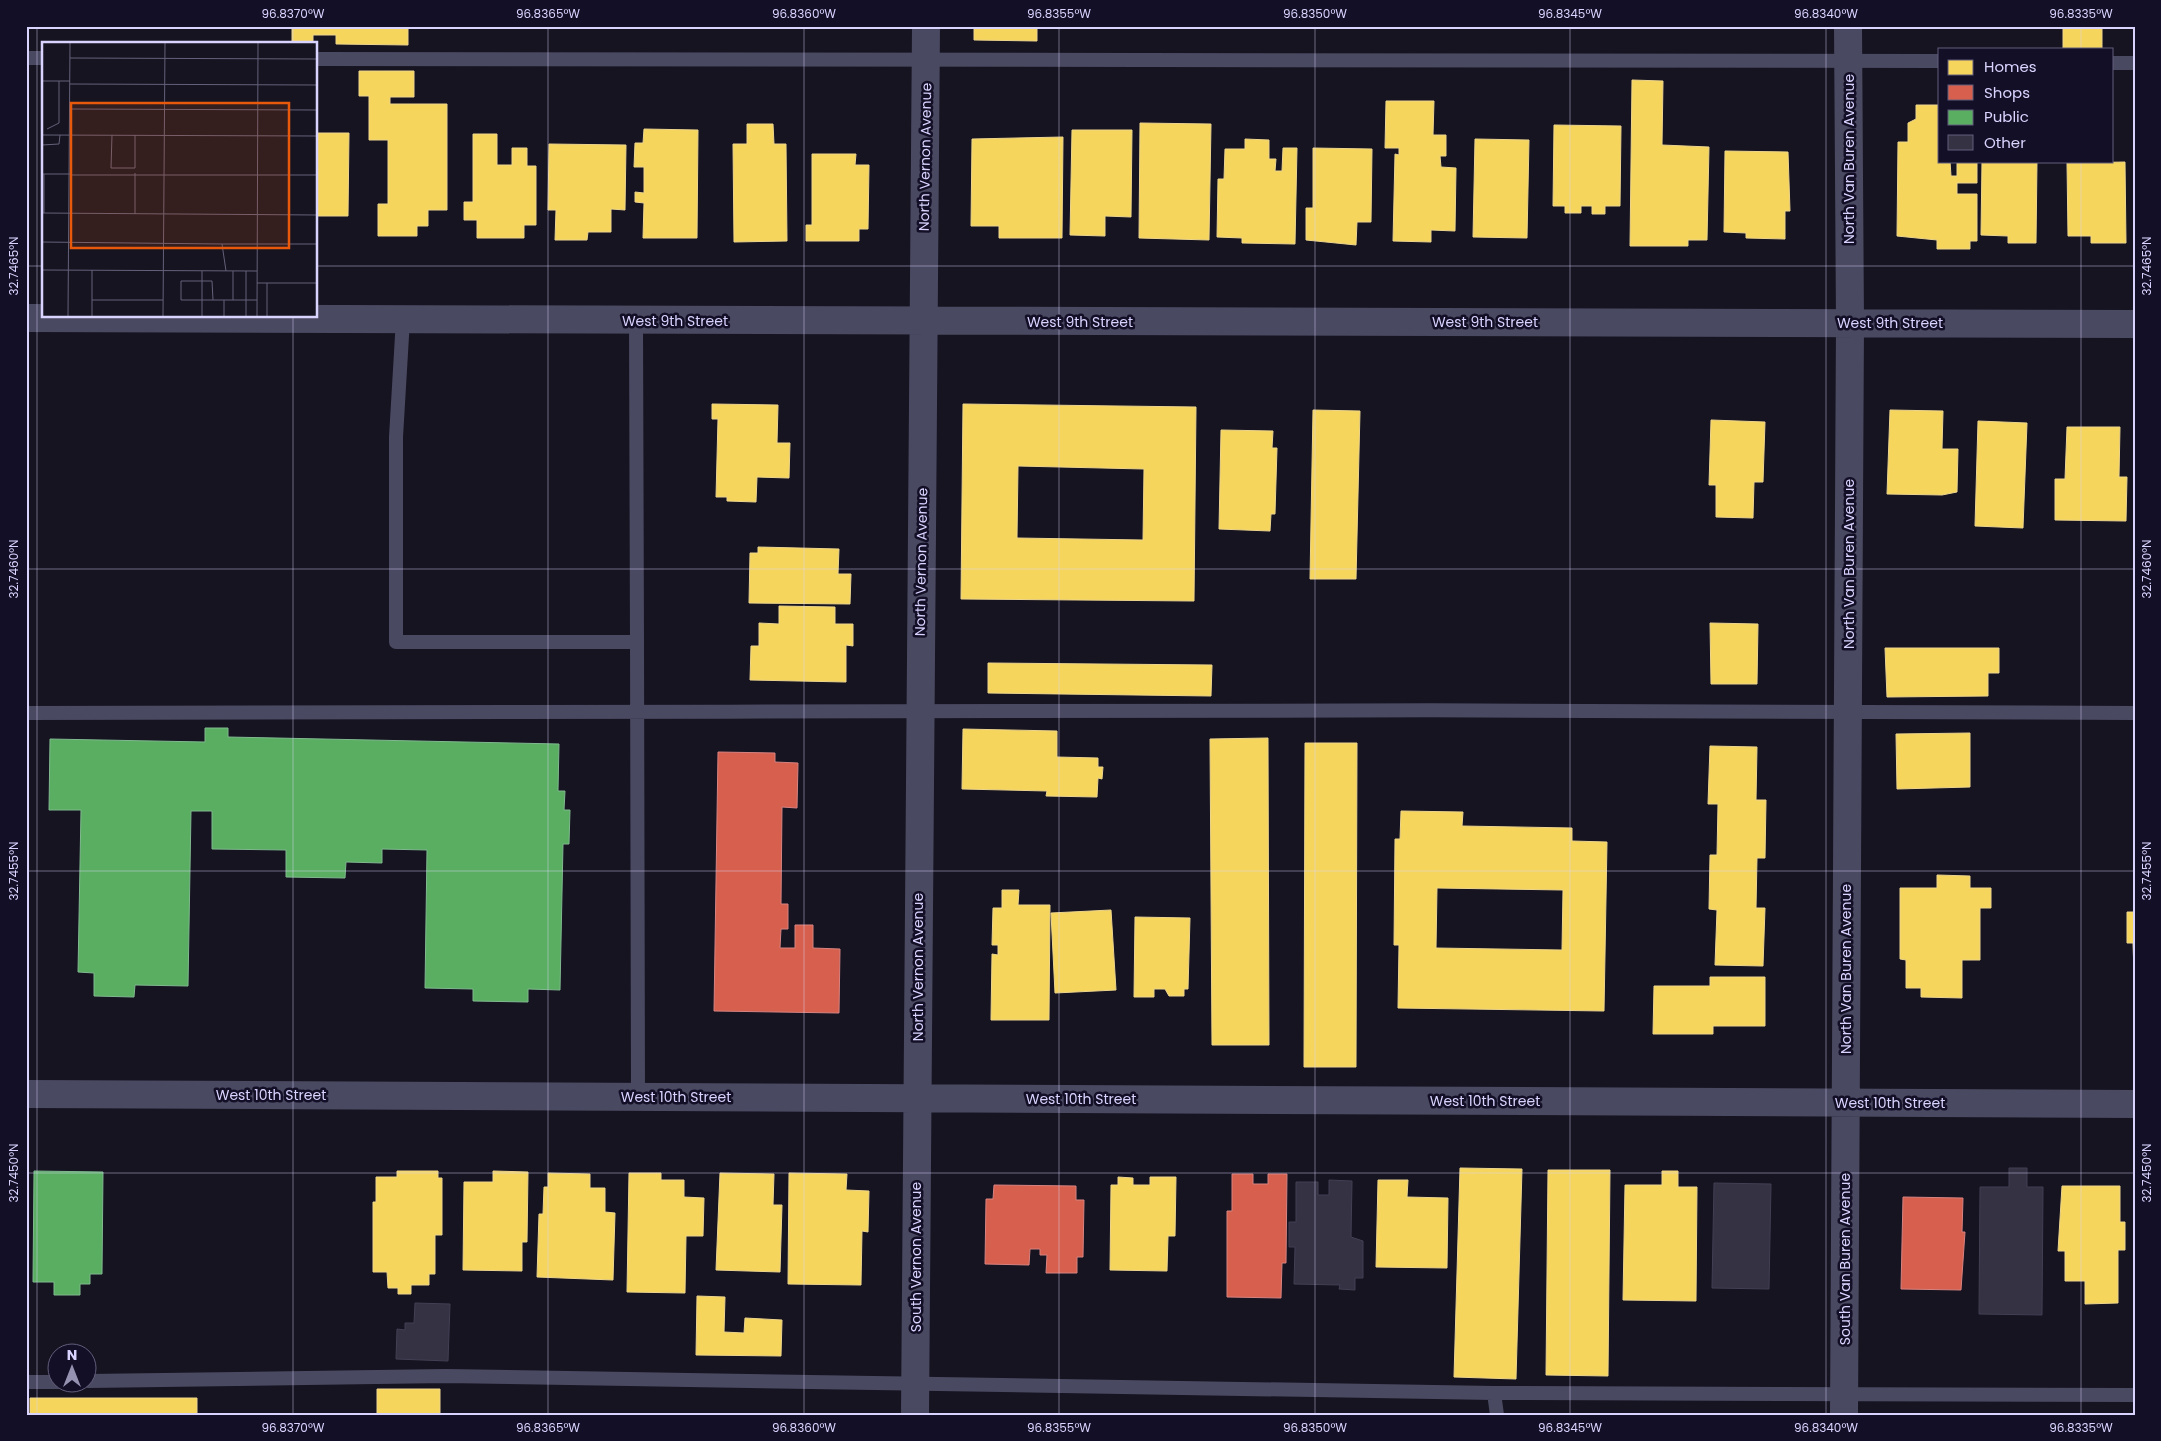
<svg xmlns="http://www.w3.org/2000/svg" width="2161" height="1441" viewBox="0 0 2161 1441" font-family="Poppins,sans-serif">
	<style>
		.homes { fill: #f6d55c; stroke: #edd58d; fill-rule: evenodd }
		.shops { fill: #d6604d; stroke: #d78382 }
		.public { fill: #5aae61; stroke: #80b990 }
		.building { fill: #343243; stroke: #433f54 }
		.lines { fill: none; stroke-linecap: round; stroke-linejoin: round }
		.lane { stroke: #4a4962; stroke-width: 14 }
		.street { stroke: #4a4962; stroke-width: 28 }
		.ticks { fill: none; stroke: #d9d4ff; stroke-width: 1; stroke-opacity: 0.45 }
		.labels { text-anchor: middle; stroke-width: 5; stroke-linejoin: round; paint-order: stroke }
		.street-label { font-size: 14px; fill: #d9d4ff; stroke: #130f26 }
		.inset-road { fill: none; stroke: #64617a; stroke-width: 1 }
		.view { fill: #e8590c; fill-opacity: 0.15; stroke: #e8590c; stroke-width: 2.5 }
		.inset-edge { fill: none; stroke: #d9d4ff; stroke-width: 2.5 }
		.neatline { fill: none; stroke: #d9d4ff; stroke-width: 2 }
		.ticks-label { font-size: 12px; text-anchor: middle; fill: #d9d4ff }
	</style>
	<rect width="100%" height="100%" fill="#161421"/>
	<path class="homes" d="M292 26H408V45L336 44V35H313V43H292Z
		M974 26H1037V41L974 40Z
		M2063 26H2102V49H2063Z
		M359 71H414V97H390V104H447V210H428V226H417V236H378V204H388V140H369V96H359Z
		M1632 80 1663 81 1662 145 1709 147 1707 240H1688V246H1630Z
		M1386 101H1434L1433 135H1446V156H1440L1441 167 1456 168 1455 231 1431 230V242L1393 241 1395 154 1399 155V148H1385Z
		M1916 105H1940V161H1950L1951 176H1957V161H1977V183H1957V194H1977V241H1970V249H1937V240L1897 236 1898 142H1908V123L1916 119Z
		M1140 123 1211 124 1209 240 1139 238Z
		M747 124H773L774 144H786L787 241 734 242 733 144H747Z
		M1554 125 1621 126 1620 206H1605V214H1592V206H1581V213H1565V206H1553Z
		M644 129 698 130 697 238H643L644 203 635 202V192L644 193V167H634L635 143H643Z
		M1072 130H1132L1131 217 1105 216V236L1070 235Z
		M316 133H349L348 216H316Z
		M473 134H497V165H512V148H527V166H536V225H524V238H477V220H464V202H473Z
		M1063 137 1062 238H999V226H971L972 139Z
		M1245 139 1269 140V159H1276L1275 171H1282L1283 148H1297L1295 244 1242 243V238L1217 237 1218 179H1224L1225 149H1245Z
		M1475 139 1529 140 1527 238 1473 237Z
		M549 144 626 145 625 210 611 209V232H588L587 240H555L556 210H548Z
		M1313 148 1372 149 1371 222H1357L1356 245 1306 240V208H1313Z
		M1725 151 1788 152 1790 211H1785V239L1746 238V233L1724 232Z
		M812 154H856L855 165H869L868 229H859V241H806V225H812Z
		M1982 161H2037L2036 243H2008V236L1981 235Z
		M2125 162 2126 243H2091V236H2068L2067 163Z
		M712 404 778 405 777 443H790L789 478 757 477 756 502 727 501V497H716L718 419H712Z
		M963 404 1196 407 1194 601 961 599ZM1018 466 1144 469 1143 540 1017 538Z
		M1313 410 1360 411 1356 579H1310Z
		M1890 410 1943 411 1942 449H1958L1957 492 1942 495 1887 494Z
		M1711 420 1765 422 1763 482H1754L1753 518 1716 517V485H1709Z
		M1978 421 2027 423 2023 528 1975 526Z
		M2067 427H2120L2119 477H2127L2126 521 2055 520V479H2065Z
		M1221 430 1273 431 1272 448H1277L1275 514H1271L1270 531 1219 529Z
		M758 547 839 549 838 574H851L850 604 749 603 750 553H758Z
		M779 606 835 607V624H853V646L846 645V682L750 680 751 646H759V623L779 624Z
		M1710 623 1758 624 1757 684H1711Z
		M1885 648H1999V673H1988V696L1887 697Z
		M988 663 1212 665 1211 696 988 693Z
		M963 729 1057 731V757L1098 758V767H1103L1102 779 1098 778 1097 797 1046 796 1047 791 962 789Z
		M1970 733V787L1897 789 1896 734Z
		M1268 738 1269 1045H1212L1210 739Z
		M1305 743H1357L1356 1067H1304Z
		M1710 746 1757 747 1756 800H1766L1765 858H1757L1756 908H1765L1763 966 1715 965 1717 910 1709 909 1710 855H1717L1718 804H1708Z
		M1401 811 1463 812 1462 826 1572 828V841L1607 842 1604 1011 1398 1008 1399 945H1394L1395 839H1400ZM1437 888 1563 890 1562 950 1436 948Z
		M1937 875 1970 876V888H1991V908H1980V960H1962V998L1921 997V988H1906V960L1900 959V888H1937Z
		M1002 890H1019L1018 905H1050L1049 1020H991L992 954 998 955V945H992L993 908H1002Z
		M1111 910 1116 990 1055 993 1051 913Z
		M2127 912H2135V1002L2133 943H2127Z
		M1135 917 1190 918 1188 989H1184V996H1169L1165 989H1154V997H1134Z
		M1710 977H1765V1026H1713V1034H1653L1654 986H1710Z
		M1460 1168 1522 1169 1516 1379 1454 1377Z
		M1548 1170H1610L1608 1376 1546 1375Z
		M397 1171H438V1178H442V1235H435V1274H429V1285H411V1294H398V1288H388L387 1272H373V1202H376V1177H397Z
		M493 1171 528 1172 527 1242H522V1271L463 1270 464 1182H493Z
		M1662 1171H1678V1187H1697L1696 1301 1623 1300 1625 1185H1662Z
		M548 1173 590 1174V1188H605V1212L615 1213 613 1280 537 1277 539 1214H543L544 1187H548Z
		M629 1173H661V1180H684V1197L704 1198 703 1236H686L685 1293 627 1292Z
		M720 1173 774 1174 773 1205H782L780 1272 716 1270Z
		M789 1173 847 1174 846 1190 869 1191 868 1232 862 1231 861 1285 788 1284Z
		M1118 1177 1133 1178V1185H1150V1177H1176L1175 1236H1168L1167 1271 1110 1270 1111 1185H1118Z
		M1378 1180H1408L1407 1197 1448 1198 1447 1268 1376 1267Z
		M2062 1186H2120V1222H2125V1250H2118V1303L2085 1304V1281H2065V1251H2058Z
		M697 1296 725 1297 724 1332 744 1333 745 1318 782 1320 781 1356 696 1355Z
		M377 1389H440V1415H377Z
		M30 1398H197V1415H30Z"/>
	<path class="shops" d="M718 752 775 753V762L798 763 797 808 782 807 781 904H788V929H781L780 948H795V925H813V948L840 949 839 1013 714 1011Z
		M1232 1174H1253V1184H1268V1174H1287L1286 1263H1282L1281 1298 1227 1297V1211H1232Z
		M994 1185 1076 1186V1200H1084L1083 1257H1077V1273H1046L1047 1255H1040V1249H1030L1029 1265 985 1264 986 1199H993Z
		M1903 1197 1963 1198 1962 1232H1965L1961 1290 1901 1289Z"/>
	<path class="public" d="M205 728H228V737L559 744 558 791H565L564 810H570L569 844H563L560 990 528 989V1002L473 1001V989L425 988 427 850 382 849V863L346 862 345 878 286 877V850L212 849V811H191L188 986 135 985 134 997 94 996V973L78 972 81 810H49L50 739 205 742Z
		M34 1171 103 1172 102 1274H90V1284H80V1295H54V1282H33Z"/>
	<path class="building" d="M2009 1168H2027V1187H2043L2042 1315 1979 1314 1980 1187H2009Z
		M1329 1180 1352 1181 1351 1237 1363 1241V1278H1355V1290L1339 1289 1340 1285 1294 1284 1295 1247H1289V1222H1296V1182H1318V1195H1329Z
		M1714 1183 1771 1184 1769 1289 1712 1288Z
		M415 1303 450 1304 448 1361 396 1359 397 1329 405 1330V1323H414Z"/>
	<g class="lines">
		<path class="lane" d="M26 58H44
			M316 59 1940 61
			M2112 63H2135
			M403 319 396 437V642H637L636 321
			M637 642 638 1097
			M26 713C729 713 1432 707 2135 713
			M88 1381 446 1376 1494 1393
			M26 1382H58
			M1497 1415 1494 1393 2135 1395"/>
		<path class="street" d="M26 318 2135 324
			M26 1094 2135 1104
			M915 1415 926 26
			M1844 1415 1850 323 1848 26"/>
	</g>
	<path class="ticks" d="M37 26V1415M293 26V44M548 26V1415M804 26V1415M1059 26V1415M1315 26V1415M1570 26V1415M1826 26V1415M2081 26V49M2081 161V1415M26 266H44M316 266H2135M293 316V1415M26 569H2135M26 871H2135M26 1173H2135"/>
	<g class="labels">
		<g class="street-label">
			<text transform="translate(925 157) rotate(-89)" y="5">North Vernon Avenue</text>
			<text transform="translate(1849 159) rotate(-90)" y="5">North Van Buren Avenue</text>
			<text x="675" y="326">West 9th Street</text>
			<text x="1080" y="327">West 9th Street</text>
			<text x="1485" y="327">West 9th Street</text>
			<text x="1890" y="328">West 9th Street</text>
			<text transform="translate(921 562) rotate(-89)" y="5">North Vernon Avenue</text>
			<text transform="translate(1849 564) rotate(-90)" y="5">North Van Buren Avenue</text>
			<text transform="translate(918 967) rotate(-90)" y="5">North Vernon Avenue</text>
			<text transform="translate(1846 969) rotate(-90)" y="5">North Van Buren Avenue</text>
			<text x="271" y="1100">West 10th Street</text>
			<text x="676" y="1102">West 10th Street</text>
			<text x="1081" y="1104">West 10th Street</text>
			<text x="1485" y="1106">West 10th Street</text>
			<text x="1890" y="1108">West 10th Street</text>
			<text transform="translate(916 1257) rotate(-90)" y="5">South Vernon Avenue</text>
			<text transform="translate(1845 1259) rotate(-90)" y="5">South Van Buren Avenue</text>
		</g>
	</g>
	<g transform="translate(42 42)">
		<rect width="275" height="275" fill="#161421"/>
		<path class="inset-road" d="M28 16 275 17M0 39H28M28 42 275 43M28 67 275 68M5 87 17 81V39M0 93 275 94M70 93 69 126H93V93M0 103 17 102 18 93M93 131V172M0 132H28M2 132V171M28 133H275M0 171 275 173M0 200 180 202M0 228 215 229M50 228V274M160 229V274M184 229 180 202H275M191 229V258M215 241H275M50 258H121M171 258 170 239H139V258H215M26 274 28 1M121 274 123 1M182 274V258M204 274V229M215 274 216 1M225 274V241"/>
		<path class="view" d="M29 61H247V206H29Z"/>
		<rect width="275" height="275" class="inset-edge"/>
	</g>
	<rect width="2161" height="1441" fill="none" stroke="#130f26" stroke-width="55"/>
	<rect x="1938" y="48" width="175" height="115" fill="#130f26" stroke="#625e7d"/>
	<rect x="1948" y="60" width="25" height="15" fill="#f6d55c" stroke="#625e7d"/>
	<text x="1984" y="72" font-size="15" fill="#d9d4ff">Homes</text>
	<rect x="1948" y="85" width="25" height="15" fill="#d6604d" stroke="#625e7d"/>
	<text x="1984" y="98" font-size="15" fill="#d9d4ff">Shops</text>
	<rect x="1948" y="110" width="25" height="15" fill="#5aae61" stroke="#625e7d"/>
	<text x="1984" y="122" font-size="15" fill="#d9d4ff">Public</text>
	<rect x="1948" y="135" width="25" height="15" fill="#343243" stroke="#625e7d"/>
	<text x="1984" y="148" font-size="15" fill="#d9d4ff">Other</text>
	<g transform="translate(72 1368)"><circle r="24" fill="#130f26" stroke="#625e7d"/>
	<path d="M0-4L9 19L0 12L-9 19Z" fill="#9591b1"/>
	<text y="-8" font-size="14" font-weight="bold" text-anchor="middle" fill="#d9d4ff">N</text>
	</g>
	<rect x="28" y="28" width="2106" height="1386" class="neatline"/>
	<g class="ticks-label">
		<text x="293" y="18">96.8370°W</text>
		<text x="548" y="18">96.8365°W</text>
		<text x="804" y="18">96.8360°W</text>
		<text x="1059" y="18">96.8355°W</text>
		<text x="1315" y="18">96.8350°W</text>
		<text x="1570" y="18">96.8345°W</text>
		<text x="1826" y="18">96.8340°W</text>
		<text x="2081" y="18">96.8335°W</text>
		<text transform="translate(14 266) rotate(-90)" y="4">32.7465°N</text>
		<text transform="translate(2147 266) rotate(-90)" y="4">32.7465°N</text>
		<text transform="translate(14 569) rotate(-90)" y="4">32.7460°N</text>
		<text transform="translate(2147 569) rotate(-90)" y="4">32.7460°N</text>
		<text transform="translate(14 871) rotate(-90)" y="4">32.7455°N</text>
		<text transform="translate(2147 871) rotate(-90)" y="4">32.7455°N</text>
		<text transform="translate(14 1173) rotate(-90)" y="4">32.7450°N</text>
		<text transform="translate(2147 1173) rotate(-90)" y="4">32.7450°N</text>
		<text x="293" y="1432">96.8370°W</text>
		<text x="548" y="1432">96.8365°W</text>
		<text x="804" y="1432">96.8360°W</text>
		<text x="1059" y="1432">96.8355°W</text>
		<text x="1315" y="1432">96.8350°W</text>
		<text x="1570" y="1432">96.8345°W</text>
		<text x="1826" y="1432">96.8340°W</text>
		<text x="2081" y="1432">96.8335°W</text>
	</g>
</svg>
